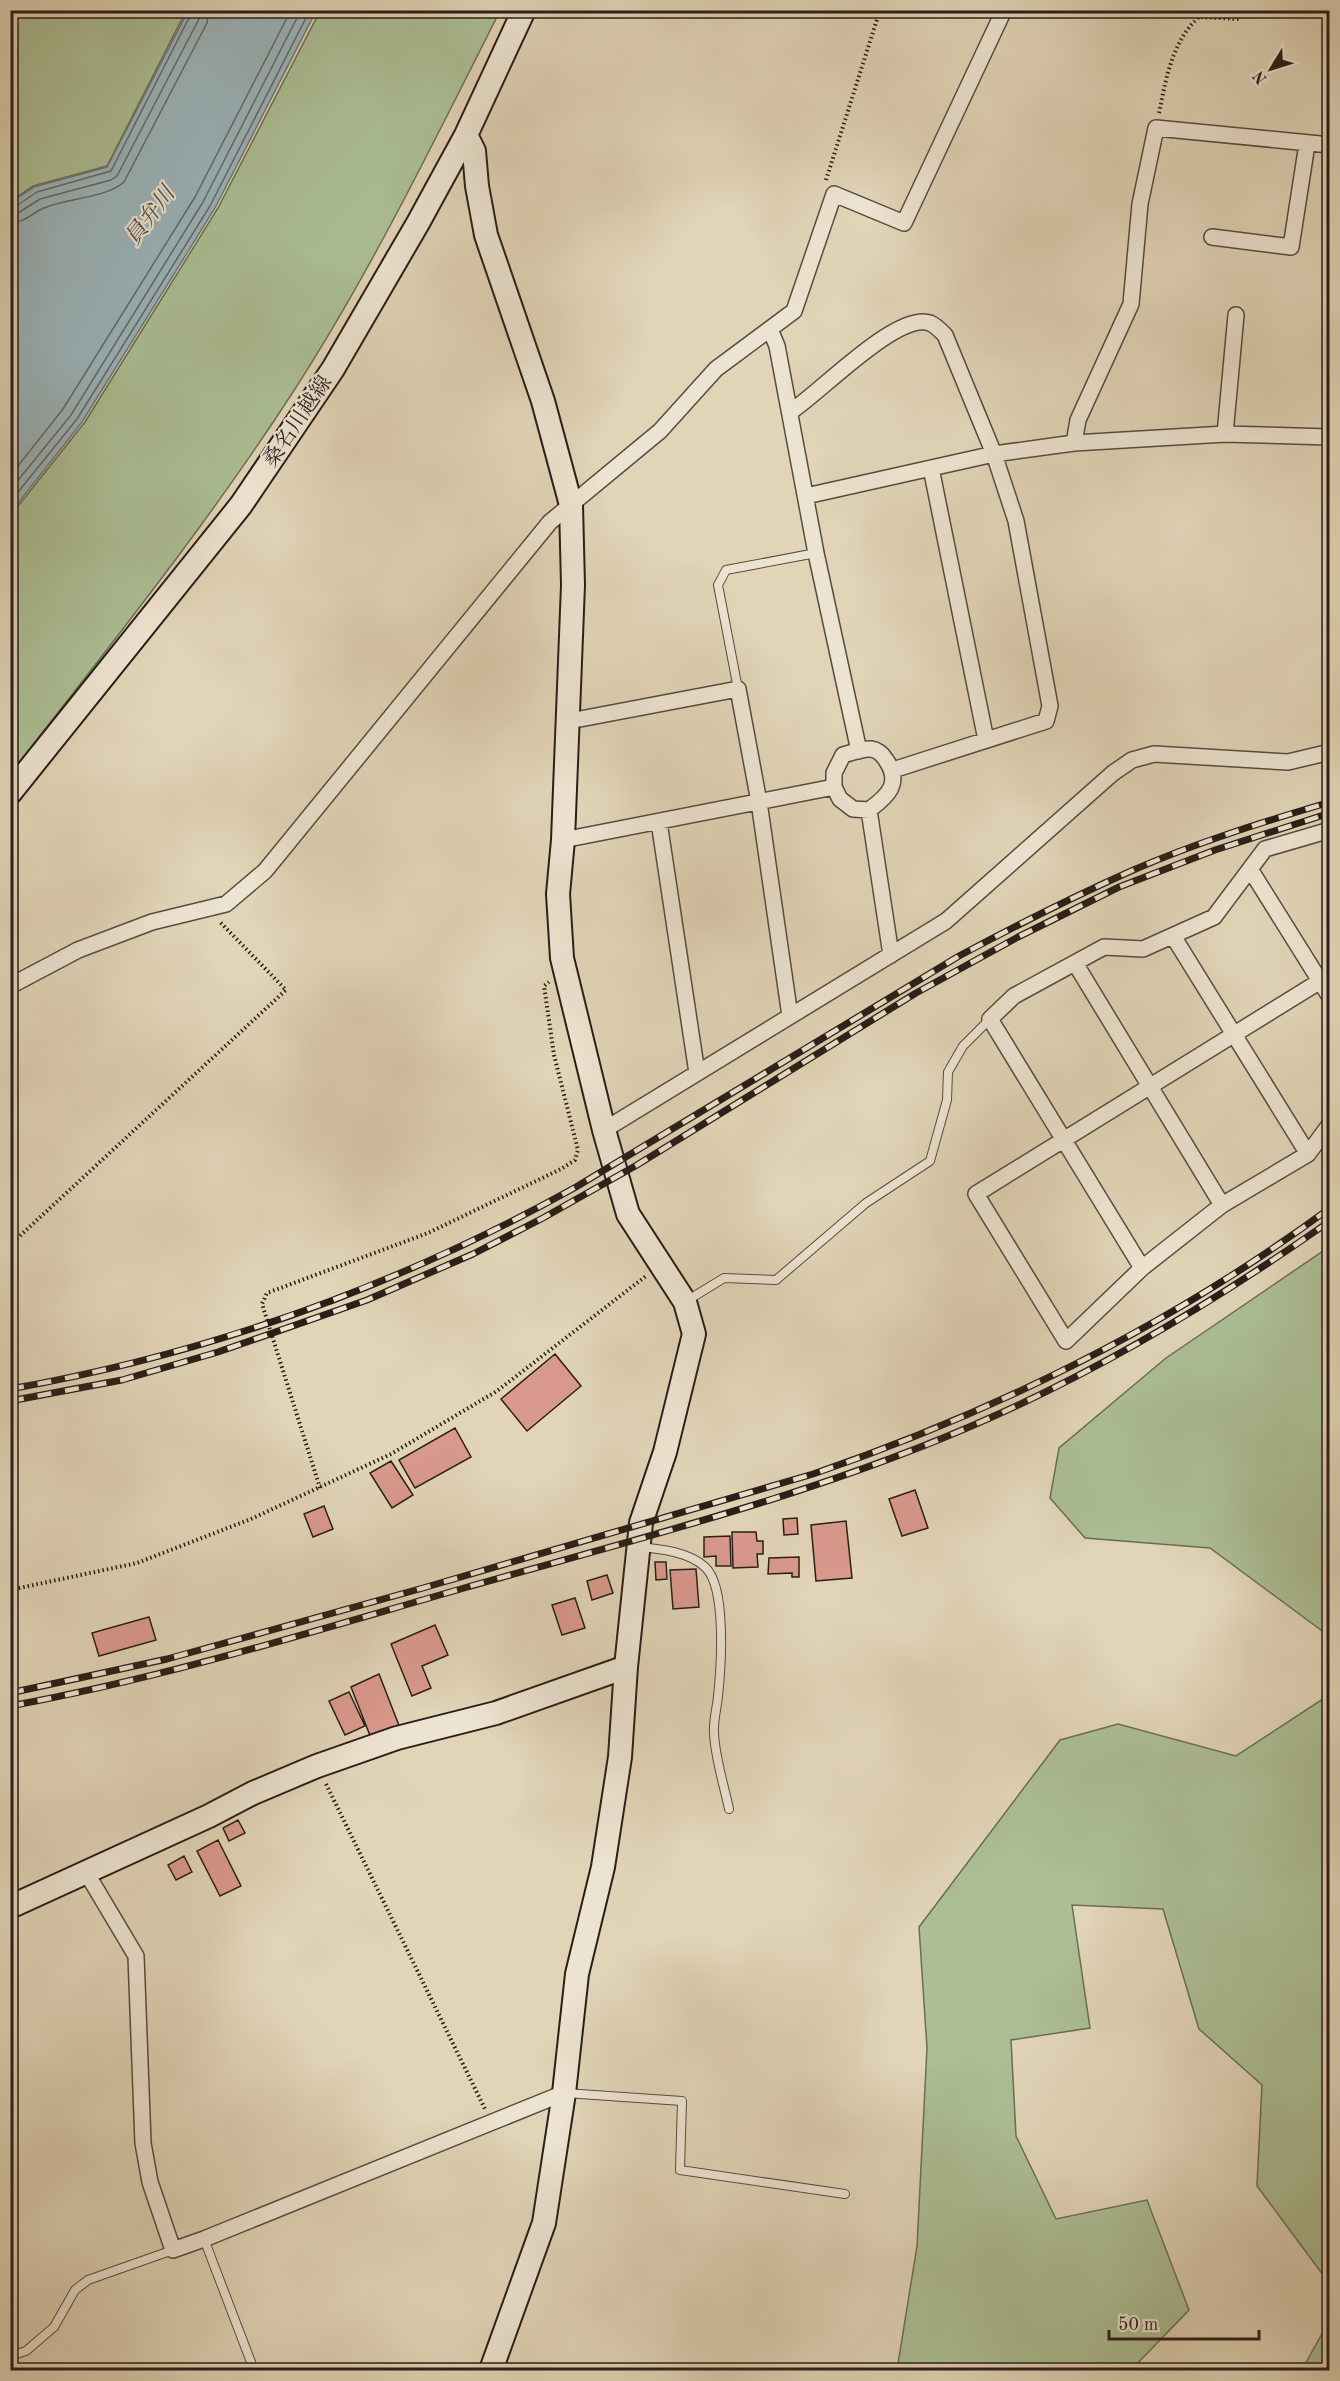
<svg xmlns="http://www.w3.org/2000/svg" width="1340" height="2381" viewBox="0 0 1340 2381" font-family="'Old Standard TT','Noto Serif JP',serif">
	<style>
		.green { fill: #acbe94; stroke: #6a6e56; stroke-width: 1.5 }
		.water { fill: #9bb5bb; stroke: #6d797a; stroke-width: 1.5 }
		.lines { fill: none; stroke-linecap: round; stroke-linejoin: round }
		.shore { stroke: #626a6a; stroke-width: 1.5 }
		.building { fill: #da998d; stroke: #291e18; stroke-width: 1.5 }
		.lane-casing { stroke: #574c40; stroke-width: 10 }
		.street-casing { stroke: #574c40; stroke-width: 18 }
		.secondary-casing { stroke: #291e18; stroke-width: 26 }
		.path { stroke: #291e18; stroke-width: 4; stroke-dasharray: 1.5 3; stroke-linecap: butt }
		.lane { stroke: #ece3d0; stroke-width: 8 }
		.street { stroke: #ece3d0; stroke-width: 15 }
		.secondary { stroke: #ece3d0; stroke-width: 22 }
		.rail-casing { stroke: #291e18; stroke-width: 7 }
		.rail { stroke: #ece3d0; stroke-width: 4.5; stroke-dasharray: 14; stroke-linecap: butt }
		.labels { text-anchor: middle; stroke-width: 4.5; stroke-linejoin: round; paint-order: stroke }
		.street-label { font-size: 21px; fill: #291e18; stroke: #ece3d0 }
		.water-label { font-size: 22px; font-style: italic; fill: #4b4b49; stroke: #ece3d0 }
	</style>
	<rect width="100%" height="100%" fill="#e1d4b7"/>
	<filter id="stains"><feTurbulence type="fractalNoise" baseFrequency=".00333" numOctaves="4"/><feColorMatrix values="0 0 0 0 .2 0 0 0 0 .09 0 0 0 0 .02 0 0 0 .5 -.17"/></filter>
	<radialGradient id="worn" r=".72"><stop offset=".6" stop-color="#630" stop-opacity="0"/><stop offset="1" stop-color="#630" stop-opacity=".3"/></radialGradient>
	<path class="green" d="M11 10 186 11 107 166 33 186 11 201Z
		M320 11H500C435 139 372 270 293 392 207 525 108 648 11 773V515L85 422 218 208Z
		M1329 1247V1636L1210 1548 1085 1538 1050 1498 1059 1448 1166 1358Z
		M1329 1695V2283L1257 2186 1262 2085 1199 2029 1163 1909 1072 1905 1090 2028 1011 2040 1016 2136 1056 2219 1147 2200 1189 2310 1131 2370H897L917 2246 927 2048 919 1927 1060 1740 1118 1724 1236 1756Z
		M1329 2321V2370H1302Z"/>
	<path class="water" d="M188 11H316L215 208 82 422 11 512V202L34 187 107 167Z"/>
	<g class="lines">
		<path class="shore" d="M10 206H16L37 192 111 171 193 10
			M10 214 18 213 40 199 111 180 117 176 199 19 200 10
			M10 223C24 223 32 213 44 208 67 198 106 198 124 182L207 23 209 10
			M10 476 63 409 195 197 291 10
			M10 490 71 415 203 202 301 10
			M10 502 77 419 210 206 310 10"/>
	</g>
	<path class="building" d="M555 1354 581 1386 527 1431 501 1399Z
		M455 1428 471 1457 415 1488 399 1460Z
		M391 1461 413 1495 392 1508 370 1473Z
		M915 1490 928 1528 902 1536 889 1499Z
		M324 1506 333 1529 313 1537 304 1514Z
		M797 1518 798 1534 784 1535 783 1519Z
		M846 1521 852 1578 816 1581 811 1525Z
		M732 1532H756L757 1541H763V1554H757L758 1567 733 1568Z
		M730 1536 731 1566H716V1556L704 1557V1537Z
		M799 1557V1577H792V1573L768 1574 769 1558Z
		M655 1562H666L667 1579 656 1580Z
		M696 1569 699 1607 673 1609 670 1570Z
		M607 1575 613 1593 592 1600 587 1581Z
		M575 1598 585 1628 562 1635 552 1605Z
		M149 1617 156 1640 99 1656 92 1633Z
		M435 1625 448 1655 422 1666 431 1688 412 1696 391 1644Z
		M379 1674 400 1728 371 1738 351 1687Z
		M349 1692 365 1726 345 1735 329 1701Z
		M238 1820 245 1833 229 1841 223 1828Z
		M218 1840 241 1886 220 1896 197 1851Z
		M184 1856 192 1872 176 1880 168 1865Z"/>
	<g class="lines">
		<g class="lane-casing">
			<path id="lane" d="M738 689 718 585 726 570 816 553
				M688 1300 724 1278 776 1280 866 1203 930 1161 947 1100 948 1072 963 1046 990 1019
				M640 1547C661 1549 689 1552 705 1567 727 1587 721 1668 718 1696 717 1708 713 1721 714 1733 715 1758 724 1785 729 1809
				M565 2093 682 2101 680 2170 845 2194
				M204 2239 254 2370
				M10 2356 26 2351 54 2327 75 2290 88 2280 173 2250"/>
		</g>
		<g class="street-casing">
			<path id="street" d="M1212 237 1291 247 1307 144
				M770 329 777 346 816 553 859 751
				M790 412C819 394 897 311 930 323 935 325 941 331 945 335L994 454 1016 521 1050 706 1046 721 893 770
				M1225 434 1236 315
				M1074 443 1225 434 1330 437
				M931 468 986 740
				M806 496 994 454 1074 443 1078 420 1131 304 1140 204 1156 128 1330 145
				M568 719H580L738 689 759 802 790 1016
				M869 810 853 809 840 799 834 787V773L843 755C851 753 863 748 871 749 878 750 883 755 886 760 902 783 888 796 869 810L891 955
				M659 822 697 1073
				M563 840 834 787
				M1250 869 1330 997
				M1173 936 1308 1154
				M1075 963 1222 1205
				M1330 975 976 1194 1066 1341 1142 1268 1222 1205 1308 1154 1330 1124
				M10 986 78 950 152 922 226 904 265 871 550 522 660 431 716 369 794 311 834 194 904 223 1004 10
				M604 1130 946 921 1113 773 1132 760 1154 754 1288 762 1330 752
				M1142 1268 990 1019 1014 996 1104 947 1143 949 1214 917 1265 849 1330 830
				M86 1872 136 1956 143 2143 150 2182 173 2250 204 2239 564 2093"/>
		</g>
		<g class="secondary-casing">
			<path id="secondary" d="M466 135 474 151 477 186 486 235 543 401 571 505 573 585 563 840 558 894 562 958 604 1130 628 1214 685 1302 694 1334 665 1452 641 1523 626 1667 620 1757 603 1867 577 1974 564 2093 544 2223 491 2370
				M10 793 241 505 333 369 418 223 466 135 524 10
				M10 1907 209 1816 253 1793 317 1766 397 1738 496 1713 626 1667"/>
		</g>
		<path class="path" d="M1159 113C1166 79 1172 41 1199 17L1240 19 1245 10
			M826 180 880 10
			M10 1245 286 990 220 922
			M320 1488 262 1304 267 1293 428 1233 561 1169 575 1160 578 1150 554 1055 544 986 549 982
			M10 1590 137 1563 251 1519 391 1454 497 1391 646 1276
			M326 1784 485 2109"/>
		<use href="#lane" class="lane"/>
		<use href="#street" class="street"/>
		<use href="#secondary" class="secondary"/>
		<g class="rail-casing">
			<path id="rail" d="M10 1389C208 1354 400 1285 576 1187L959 956C1015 926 1073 897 1131 871 1195 843 1263 822 1330 802
				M10 1401 122 1380 218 1352 367 1300 473 1254 543 1218 637 1165 916 993 1018 937 1119 887 1215 850 1330 813
				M10 1693 167 1659 423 1588 813 1474C997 1411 1173 1324 1330 1208
				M10 1706C164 1678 314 1631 464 1588 640 1538 825 1492 992 1417 1111 1364 1223 1296 1330 1221"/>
		</g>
		<use href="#rail" class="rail"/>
	</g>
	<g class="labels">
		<g class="street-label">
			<text transform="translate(297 421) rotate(-56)" y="7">桑名川越線</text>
		</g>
		<g class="water-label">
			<text transform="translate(149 215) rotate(-53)" y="8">員弁川</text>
		</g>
	</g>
	<rect width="1340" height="2381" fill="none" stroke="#e1d4b7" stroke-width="36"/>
	<rect x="12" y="12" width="1316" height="2357" fill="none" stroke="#291e18" stroke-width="3"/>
	<rect x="18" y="18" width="1304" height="2345" fill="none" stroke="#291e18" stroke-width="1.5"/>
	<g transform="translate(1271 69) rotate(232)" stroke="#ece3d0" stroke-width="4.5" paint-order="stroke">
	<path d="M0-4.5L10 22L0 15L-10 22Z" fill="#291e18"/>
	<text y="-9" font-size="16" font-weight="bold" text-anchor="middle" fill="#291e18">N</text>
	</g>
	<path d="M1109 2330v9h150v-9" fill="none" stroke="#291e18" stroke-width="3"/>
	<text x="1118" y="2330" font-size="18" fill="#291e18" stroke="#ece3d0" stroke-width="4.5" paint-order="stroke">50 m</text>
	<rect width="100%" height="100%" filter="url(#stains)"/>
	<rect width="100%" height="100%" fill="url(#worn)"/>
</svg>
